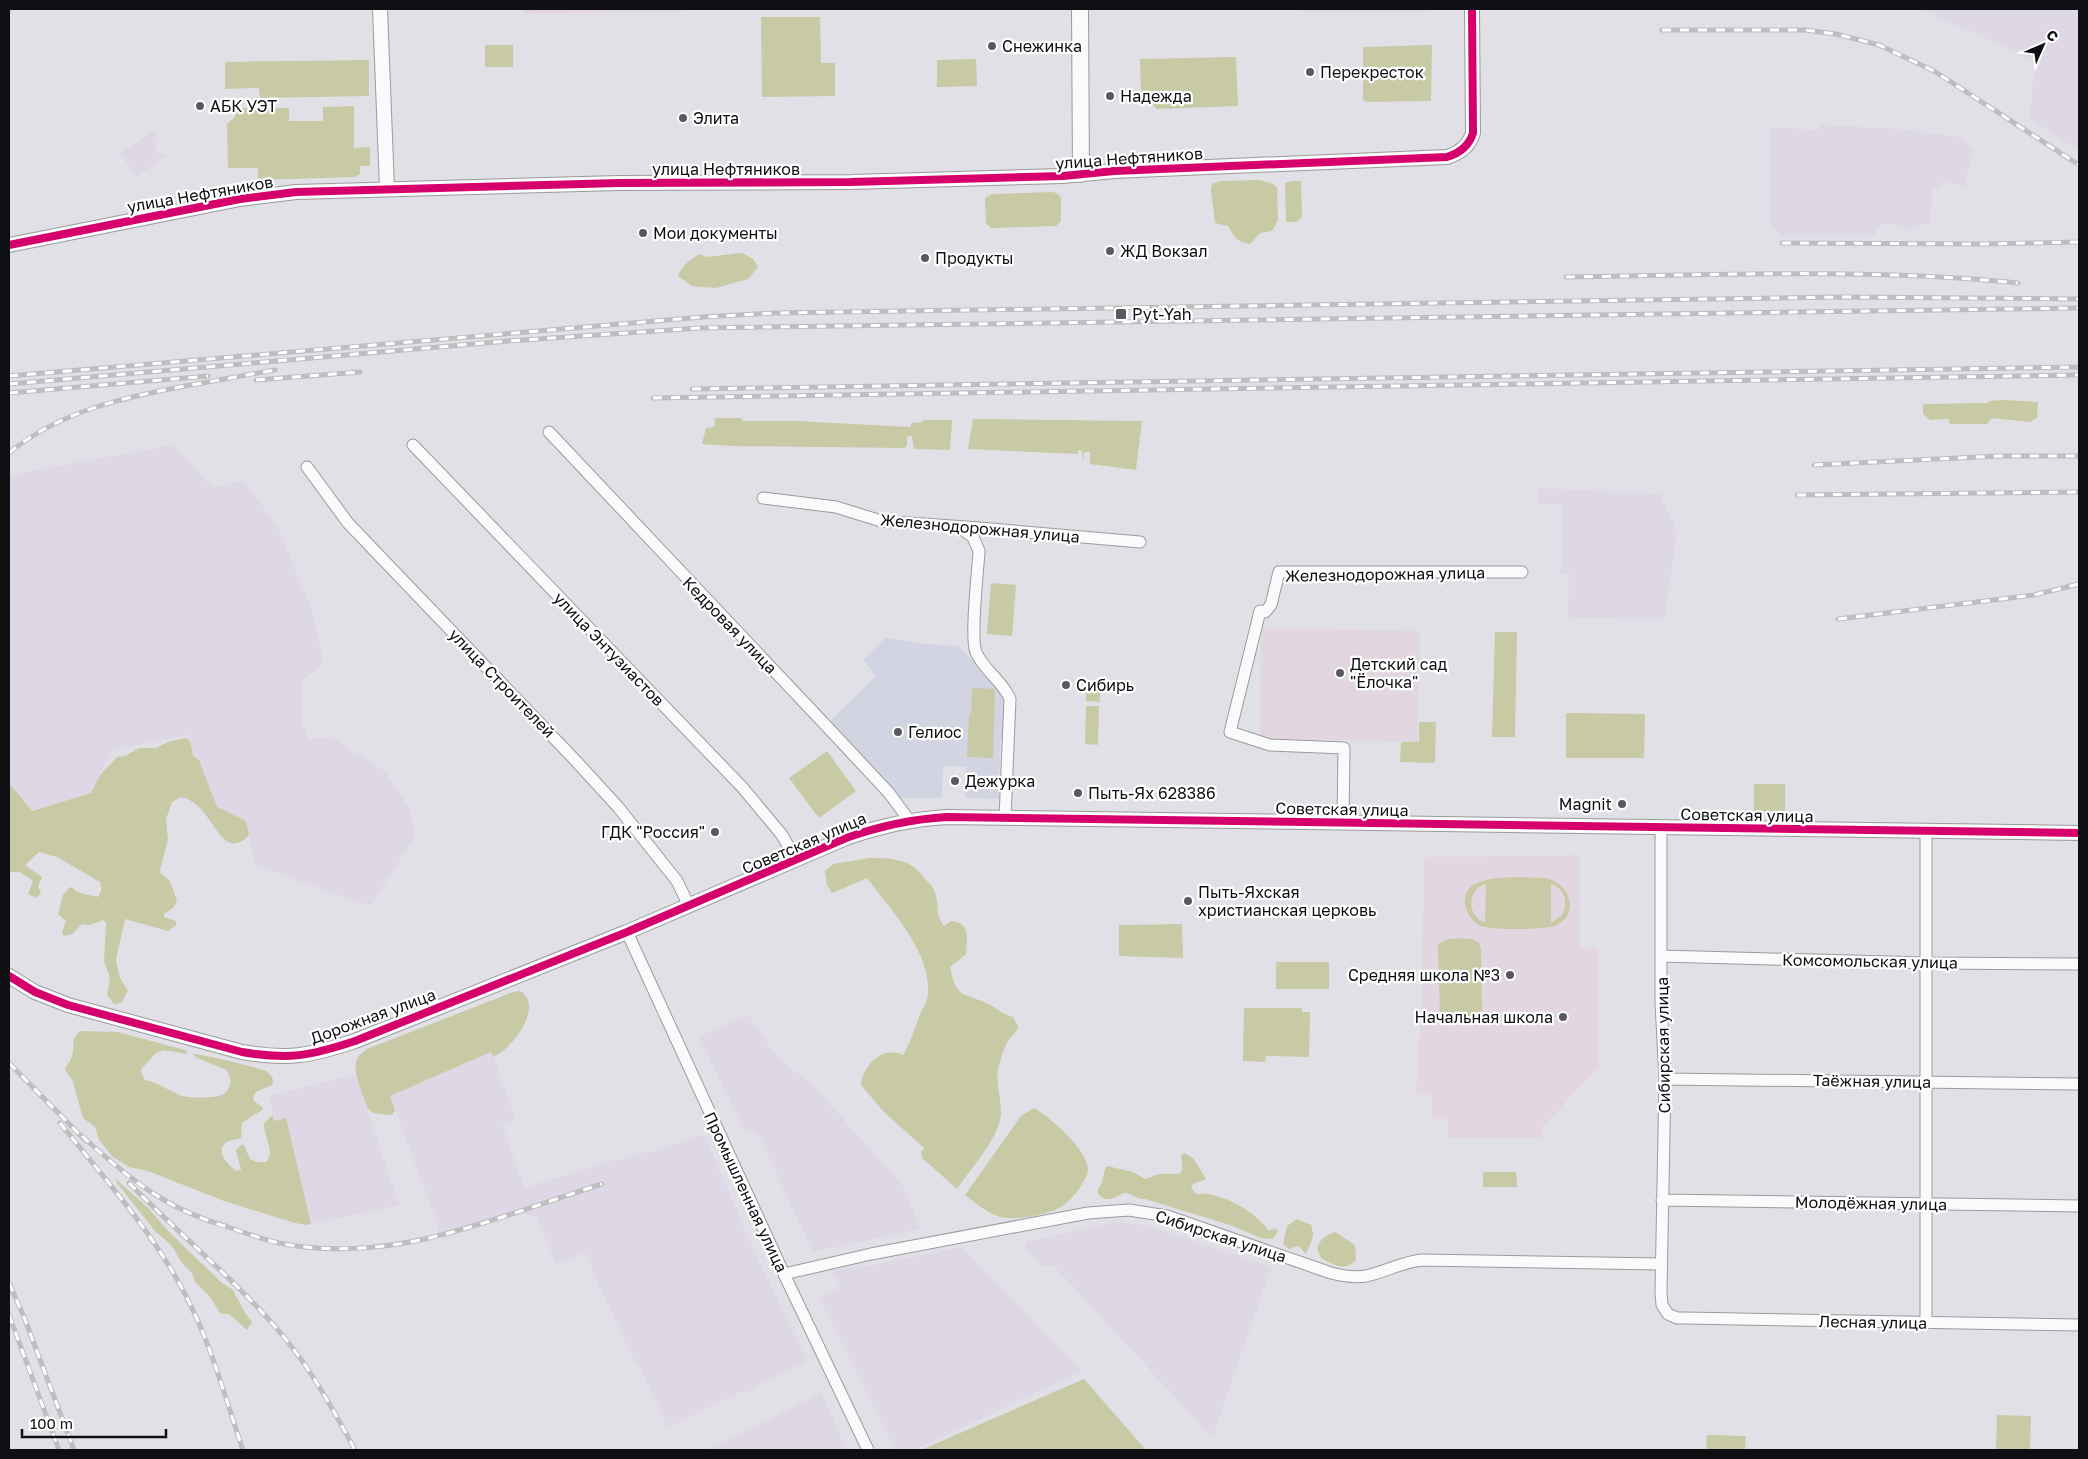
<svg xmlns="http://www.w3.org/2000/svg" width="2088" height="1459" viewBox="0 0 2088 1459" font-family="'Golos Text',sans-serif">
	<style>
		.built { fill: #d2d4e1 }
		.industrial { fill: #ded7e5 }
		.education { fill: #e2d6e0 }
		.green { fill: #c8caa5; fill-rule: evenodd }
		.lines { fill: none; stroke-linecap: round; stroke-linejoin: round }
		.minor-casing { stroke: #9a9b9f; stroke-width: 13 }
		.tertiary-casing { stroke: #9a9b9f; stroke-width: 16 }
		.secondary-casing { stroke: #9a9b9f; stroke-width: 18 }
		.minor { stroke: #fafafb; stroke-width: 11 }
		.tertiary { stroke: #fafafb; stroke-width: 14 }
		.secondary { stroke: #fafafb; stroke-width: 16 }
		.rail-casing { stroke: #bebec0; stroke-width: 5 }
		.rail { stroke: #fff; stroke-width: 3; stroke-dasharray: 9; stroke-linecap: butt }
		.cycleway-casing { stroke: #fff; stroke-width: 11 }
		.cycleway { stroke: #d6006c; stroke-width: 8 }
		.poi-dot { fill: #58585d; stroke: #fff; stroke-width: 2 }
		.labels { text-anchor: middle; stroke-width: 4.5; stroke-linejoin: round; paint-order: stroke }
		.poi-label { font-size: 16px; fill: #0e0f13; stroke: #fff; text-anchor: start }
		.street-label { font-size: 16px; fill: #0e0f13; stroke: #fff }
	</style>
	<rect width="100%" height="100%" fill="#e0e0e6"/>
	<path class="built" d="M885 638 926 644 959 646 1006 697 1005 740H1000L999 799 965 798 966 767 943 766 942 798H899L830 721 876 676 863 660Z"/>
	<path class="industrial" d="M1921 9H2079V151L2030 119 2034 60Z
		M1821 125 1898 129 1959 137 1966 142 1973 151 1966 180 1967 186 1943 182 1941 188 1933 187 1930 224H1924L1911 230 1889 224H1881L1874 235 1781 236 1771 225 1770 127 1820 130Z
		M155 130 156 153H165V157L136 177 120 153Z
		M173 445 213 488 243 480 277 526 312 609 323 662 320 667 301 681 302 723 308 739 332 738 384 770 410 809 415 835 371 906 254 865 246 821 217 807 199 760 193 756 188 735 112 750 91 793 31 811 9 783V475Z
		M1538 488 1660 494 1675 528 1676 540 1664 620 1568 617 1569 574H1561L1563 505 1539 503Z
		M748 1015 778 1058 812 1084 904 1187 920 1229 813 1252 760 1138 757 1137 753 1129 745 1133 699 1036Z
		M492 1052 515 1119 502 1124 524 1188 614 1160 616 1161 646 1151 647 1153 704 1134 759 1262 807 1361 755 1386V1389L745 1394 743 1391 668 1428 639 1365H636L584 1252 556 1264 537 1218 526 1213 443 1239 390 1096Z
		M356 1074 399 1205 311 1224 286 1119 274 1121 269 1096Z
		M1114 1222 1146 1225 1250 1259 1271 1268 1214 1433 1210 1435 1054 1266H1042L1025 1247 1027 1242Z
		M961 1247 1082 1371 915 1450H895L818 1296 841 1287 832 1270 867 1266Z
		M821 1393 847 1450H708L770 1419Z"/>
	<path class="education" d="M522 9H683V11L523 14Z
		M1303 9H1431V11L1303 12Z
		M1261 628 1420 631 1418 742 1267 739 1260 735Z
		M1580 855V948H1598L1599 1066 1541 1129V1138H1448V1119L1433 1118 1431 1093H1416L1422 1001 1424 857Z"/>
	<path class="green" d="M761 17H820L821 63H835V96L762 97Z
		M485 45H513V67H485Z
		M1432 45 1431 101 1367 102 1363 100V47Z
		M1236 57 1238 106 1157 109 1141 95 1140 59Z
		M976 59 977 86 937 87V60Z
		M369 60V96L260 98 259 88 225 89V62Z
		M354 106V148L370 147V166H360V174L355 177 258 180V168H228L227 124 235 117V108H289V121H323V107Z
		M1260 180 1273 184 1277 188 1278 220 1272 231 1260 233 1250 244C1237 242 1234 237 1228 226L1215 223 1211 190 1212 184 1221 181Z
		M1292 181H1301L1302 217 1297 222H1286L1285 183Z
		M1053 192 1058 194 1061 198V221L1056 226 991 228 986 223 985 198 992 194Z
		M742 253 753 259 758 267 748 279 716 288 692 286 678 276C682 265 690 260 699 254L706 257Z
		M2005 400 2038 402 2037 418 2030 422 1992 418 1987 424H1950L1948 419 1930 420 1923 414V404L1988 403 1989 401Z
		M715 418H742V421H794L911 427V423L923 422V420H952L950 450 914 449 912 436H907V445L904 448 731 446 702 444 706 428 714 427Z
		M973 419 1142 421 1136 470 1090 464V452H1084V463L1082 451 1078 450V454L968 449Z
		M991 583 1016 585 1012 636 987 634Z
		M1495 632H1517L1515 737H1492Z
		M1086 680H1100V702L1086 701Z
		M972 688 995 689 993 758 967 757 969 714 971 713Z
		M1086 706H1099L1098 745 1085 744Z
		M1566 713 1645 714 1644 758H1566Z
		M1419 722H1436L1435 763 1400 762 1401 742H1419Z
		M186 738 190 741 193 756 199 760 217 807 246 821 249 835C244 840 238 845 231 843 215 839 207 802 181 797L172 802 166 819 168 840 160 869 161 874 170 881 177 901 173 908 164 914V917L176 921V925L168 931 125 919 116 960 120 978 128 991 121 1003 114 1004 107 995 110 978 104 961 106 923 103 920 90 925 82 924 72 934 64 936 62 932 66 921 58 914 63 895 69 888 72 887 77 892 97 897C102 893 102 887 100 882L57 857 39 852 25 865 42 877 38 887 41 893 36 898 28 894 33 881 20 872H9V783L32 811 91 793 100 775 117 757 125 756 139 748H156L170 741Z
		M827 751 856 791 819 818 789 778Z
		M1754 784H1785V811L1754 812Z
		M870 858C893 858 912 859 926 880 929 883 934 888 935 893 940 904 934 912 944 926L951 921C971 923 967 938 966 954L950 967C957 1003 966 991 992 1006 999 1010 1004 1015 1013 1017L1018 1026C1017 1033 1012 1035 1008 1041 1003 1050 1000 1061 998 1070 995 1087 1004 1104 1000 1120 995 1142 970 1170 957 1189L922 1158 921 1152 924 1148 884 1112 861 1085C863 1065 883 1045 903 1055 910 1044 913 1032 918 1020 920 1012 927 1003 928 995 932 953 891 910 867 878L832 893 827 885 825 871 833 864Z
		M1545 878C1568 881 1581 912 1557 925 1549 930 1496 930 1485 927 1478 926 1471 920 1468 913 1449 869 1523 878 1545 878ZM1485 884H1486L1485 923C1467 915 1466 892 1485 884ZM1551 884C1565 889 1569 902 1562 915L1551 923Z
		M1182 924 1183 958 1119 956V925Z
		M1472 939 1478 942 1481 948 1482 1018 1475 1024H1446L1440 1017 1438 946C1444 936 1461 939 1472 939Z
		M1276 962H1329V989H1276Z
		M520 991C545 1006 512 1049 493 1057L491 1052 390 1096 395 1110 392 1115 373 1113 368 1109C364 1097 350 1068 358 1057 360 1054 364 1051 367 1049L513 992Z
		M1244 1008H1302V1012H1310L1309 1057 1266 1056 1265 1062 1243 1061Z
		M81 1031 118 1032 185 1050 188 1054 163 1050 156 1053 142 1068 141 1072 145 1080C159 1083 169 1091 182 1096 190 1098 219 1099 225 1093 228 1090 230 1086 231 1082L227 1070 197 1058 193 1054C199 1053 260 1068 266 1071 270 1074 272 1076 273 1080L272 1085 256 1092 253 1097 254 1101 262 1107 263 1110 255 1114 242 1123 241 1138C236 1140 233 1139 229 1141 212 1149 228 1165 236 1171L241 1170 236 1150 241 1145H244L250 1159 256 1162H266C276 1151 263 1136 264 1123L273 1115 274 1121 286 1118 311 1224 307 1225 295 1223 224 1201 148 1171 129 1167 113 1157 99 1140 95 1127 83 1118 72 1079 65 1070C66 1065 69 1064 71 1059 76 1048 69 1039 81 1031Z
		M1034 1108C1050 1117 1088 1150 1088 1170 1087 1181 1070 1202 1061 1207 1047 1215 1012 1222 997 1216 985 1211 975 1203 965 1195L1021 1116Z
		M1184 1153 1193 1158 1206 1179 1193 1184 1191 1187 1195 1193C1199 1195 1203 1193 1209 1194 1233 1200 1254 1211 1269 1231L1275 1228 1278 1231 1273 1239 1261 1238 1230 1225 1145 1199C1137 1200 1130 1192 1125 1193 1114 1196 1109 1205 1098 1194V1189C1106 1180 1101 1174 1107 1166L1133 1172 1145 1179C1151 1178 1155 1174 1161 1174 1180 1173 1185 1179 1181 1156Z
		M1483 1172H1516L1517 1187H1483Z
		M116 1179 148 1208 168 1231 222 1283 233 1290 245 1313 252 1322 247 1330 229 1314H221L210 1297 195 1282 192 1273 182 1263 172 1246 155 1231 117 1183Z
		M1297 1219 1311 1225 1313 1233 1312 1240 1306 1254 1298 1246 1289 1249 1283 1244 1287 1226Z
		M1335 1232 1355 1245 1356 1260C1344 1272 1334 1265 1321 1258L1317 1248C1321 1238 1326 1235 1335 1232Z
		M1084 1379 1146 1450H921Z
		M1997 1415 2031 1416 2030 1450H1996Z
		M1707 1435 1746 1436 1745 1450H1706Z"/>
	<g class="lines">
		<g class="minor-casing">
			<path id="minor" d="M549 432 833 733 889 793 909 820
				M413 445 742 787 782 835 796 860
				M307 467 348 523 575 760 618 807 677 881 689 906
				M763 498 836 507 881 521 980 528 1140 542
				M959 527 973 537 979 551C978 570 970 638 976 652 983 670 1003 681 1010 699L1005 818
				M1343 823 1344 748 1270 745 1230 732 1260 611 1265 612 1271 605 1279 572H1522
				M1661 827V1003L1665 1079 1661 1292 1662 1305 1668 1314 1677 1318H1685L2079 1325
				M627 932 784 1274 868 1450
				M1661 956 1926 963 2079 964
				M1665 1079 2079 1084
				M1662 1200 2079 1206
				M784 1274 871 1254 1088 1213 1129 1210 1167 1216 1331 1273C1343 1276 1354 1278 1366 1276 1385 1272 1402 1262 1422 1260L1660 1264
				M1926 1323V830"/>
		</g>
		<g class="tertiary-casing">
			<path id="tertiary" d="M380 9 387 189
				M9 245 240 199 296 192 619 183 851 182 1063 176 1114 171 1447 157C1460 153 1469 146 1473 133L1472 9
				M9 976 35 992 68 1005 242 1052C288 1060 310 1056 355 1041L627 932 846 838C880 826 912 819 947 817L2079 833"/>
		</g>
		<g class="secondary-casing">
			<path id="secondary" d="M1080 9 1081 174"/>
		</g>
		<use href="#minor" class="minor"/>
		<use href="#tertiary" class="tertiary"/>
		<use href="#secondary" class="secondary"/>
		<g class="rail-casing">
			<path id="rail" d="M1662 30H1805L1836 34 1879 45 1934 71 2079 165
				M1782 243 1982 244 2079 242
				M1566 277C1717 275 1868 268 2018 283
				M9 376 703 317 774 313 1843 297 2079 299
				M256 380 360 372
				M9 384 508 341 700 328 2079 308
				M692 389 2079 367
				M9 393 208 376
				M653 398 2079 375
				M9 453C60 411 122 398 185 386 215 381 245 375 275 370
				M1814 465 1998 456H2079
				M1797 495 2079 492
				M1838 619 2034 595 2079 584
				M9 1063 86 1141
				M60 1123C104 1178 153 1232 185 1294 211 1343 225 1398 243 1450
				M82 1136C106 1158 131 1180 159 1197 180 1210 204 1220 228 1227 245 1233 262 1239 279 1243 327 1253 382 1249 429 1238 488 1224 545 1202 602 1184
				M129 1183C180 1235 237 1281 284 1337 312 1371 334 1411 355 1450
				M9 1283 24 1317 74 1450
				M9 1315 59 1450"/>
		</g>
		<use href="#rail" class="rail"/>
		<g class="cycleway-casing">
			<path id="cycleway" d="M9 245 240 199 296 192 619 183 851 182 1063 176 1114 171 1447 157C1460 153 1469 146 1473 133L1472 9
				M9 976 35 992 68 1005 242 1052C288 1060 310 1056 355 1041L627 932 846 838C880 826 912 819 947 817L2079 833"/>
		</g>
		<use href="#cycleway" class="cycleway"/>
	</g>
	<g class="poi-dot">
		<circle cx="992" cy="46" r="5"/>
		<circle cx="1310" cy="72" r="5"/>
		<circle cx="1110" cy="96" r="5"/>
		<circle cx="200" cy="106" r="5"/>
		<circle cx="683" cy="118" r="5"/>
		<circle cx="643" cy="233" r="5"/>
		<circle cx="1110" cy="251" r="5"/>
		<circle cx="925" cy="258" r="5"/>
		<rect x="1115" y="308" width="12" height="12" rx="2.5"/>
		<circle cx="1340" cy="673" r="5"/>
		<circle cx="1066" cy="685" r="5"/>
		<circle cx="898" cy="732" r="5"/>
		<circle cx="955" cy="781" r="5"/>
		<circle cx="1078" cy="793" r="5"/>
		<circle cx="1622" cy="804" r="5"/>
		<circle cx="715" cy="832" r="5"/>
		<circle cx="1188" cy="901" r="5"/>
		<circle cx="1510" cy="975" r="5"/>
		<circle cx="1563" cy="1017" r="5"/>
	</g>
	<g class="labels">
		<g class="poi-label">
			<text x="1002" y="52">Снежинка</text>
			<text x="1320" y="78">Перекресток</text>
			<text x="1120" y="102">Надежда</text>
			<text x="210" y="112">АБК УЭТ</text>
			<text x="693" y="124">Элита</text>
			<text x="653" y="239">Мои документы</text>
			<text x="1120" y="257">ЖД Вокзал</text>
			<text x="935" y="264">Продукты</text>
			<text x="1132" y="320">Pyt-Yah</text>
			<text x="1350" y="670">Детский сад<tspan x="1350" dy="18">"Ёлочка"</tspan></text>
			<text x="1076" y="691">Сибирь</text>
			<text x="908" y="738">Гелиос</text>
			<text x="965" y="787">Дежурка</text>
			<text x="1088" y="799">Пыть-Ях 628386</text>
			<text x="1612" y="810" text-anchor="end">Magnit</text>
			<text x="705" y="838" text-anchor="end">ГДК "Россия"</text>
			<text x="1198" y="898">Пыть-Яхская<tspan x="1198" dy="18">христианская церковь</tspan></text>
			<text x="1500" y="981" text-anchor="end">Средняя школа №3</text>
			<text x="1553" y="1023" text-anchor="end">Начальная школа</text>
		</g>
		<g class="street-label">
			<text transform="translate(1129 158) rotate(-4)" y="6">улица Нефтяников</text>
			<text x="726" y="175">улица Нефтяников</text>
			<text transform="translate(200 194) rotate(-10)" y="6">улица Нефтяников</text>
			<text transform="translate(980 528) rotate(5)" y="6">Железнодорожная улица</text>
			<text transform="translate(1385 574) rotate(-1)" y="6">Железнодорожная улица</text>
			<text transform="translate(730 625) rotate(46)" y="6">Кедровая улица</text>
			<text transform="translate(609 649) rotate(46)" y="6">улица Энтузиастов</text>
			<text transform="translate(502 683) rotate(46)" y="6">улица Строителей</text>
			<text transform="translate(1342 809) rotate(1)" y="6">Советская улица</text>
			<text transform="translate(1747 815) rotate(1)" y="6">Советская улица</text>
			<text transform="translate(804 843) rotate(-23)" y="6">Советская улица</text>
			<text transform="translate(1870 961) rotate(1)" y="6">Комсомольская улица</text>
			<text transform="translate(373 1016) rotate(-20)" y="6">Дорожная улица</text>
			<text transform="translate(1663 1045) rotate(-91)" y="6">Сибирская улица</text>
			<text transform="translate(1872 1081) rotate(1)" y="6">Таёжная улица</text>
			<text transform="translate(746 1192) rotate(65)" y="6">Промышленная улица</text>
			<text transform="translate(1871 1203) rotate(1)" y="6">Молодёжная улица</text>
			<text transform="translate(1221 1236) rotate(18)" y="6">Сибирская улица</text>
			<text transform="translate(1873 1322) rotate(1)" y="6">Лесная улица</text>
		</g>
	</g>
	<rect width="2088" height="1459" fill="none" stroke="#0e0f13" stroke-width="20"/>
	<g transform="translate(2043 45) rotate(45)" stroke="#ffffff" stroke-width="4" paint-order="stroke">
	<path d="M0-4L9 19L0 12L-9 19Z" fill="#0e0f13"/>
	<text y="-8" font-size="14" font-weight="bold" text-anchor="middle" fill="#0e0f13">С</text>
	</g>
	<path d="M22 1429v8h144v-8" fill="none" stroke="#0e0f13" stroke-width="2.5"/>
	<text x="30" y="1429" font-size="15" fill="#0e0f13" stroke="#ffffff" stroke-width="4" paint-order="stroke">100 m</text>
</svg>
